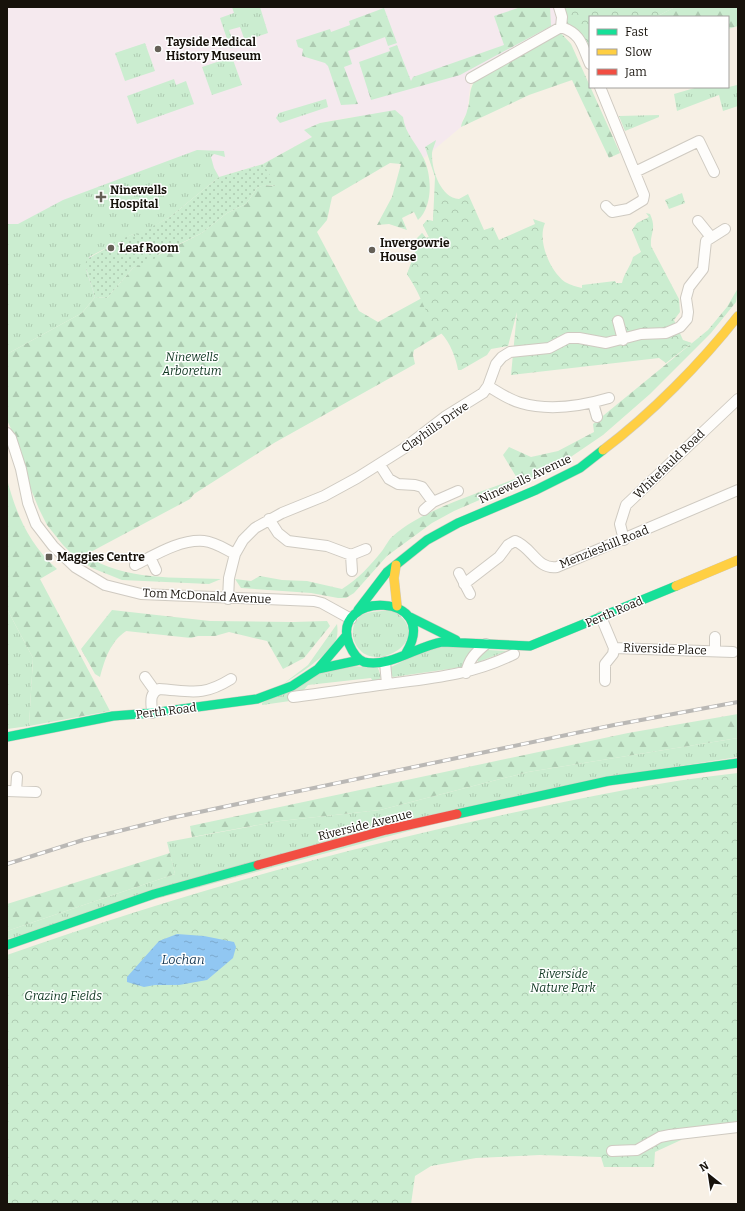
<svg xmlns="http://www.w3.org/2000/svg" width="745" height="1211" viewBox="0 0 745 1211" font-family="Bitter,serif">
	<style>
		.medical { fill: #f5e9ee }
		.grass { fill: url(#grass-tufts) }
		.forest { fill: url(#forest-firs) }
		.park { fill: url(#park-crowns) }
		.garden { fill: url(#garden-dots) }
		.water { fill: url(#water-ripples) }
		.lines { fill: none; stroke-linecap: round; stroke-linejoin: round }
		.street-casing { stroke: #cfcac1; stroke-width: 12 }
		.fast-casing { stroke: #cfcac1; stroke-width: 10 }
		.slow-casing { stroke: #cfcac1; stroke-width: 10 }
		.jam-casing { stroke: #cfcac1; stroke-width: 10 }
		.street { stroke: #fefdfb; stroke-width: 10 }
		.fast { stroke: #16e098; stroke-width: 9 }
		.slow { stroke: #ffcf43; stroke-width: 9 }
		.jam { stroke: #f24e42; stroke-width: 9 }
		.rail-casing { stroke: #bab8b5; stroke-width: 4 }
		.rail { stroke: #fff; stroke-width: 2.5; stroke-dasharray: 8; stroke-linecap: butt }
		.poi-dot { fill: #656057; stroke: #fff; stroke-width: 1.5 }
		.labels { text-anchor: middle; stroke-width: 3; stroke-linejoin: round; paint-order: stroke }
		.poi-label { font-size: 12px; font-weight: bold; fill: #17120b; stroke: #fff; text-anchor: start }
		.park-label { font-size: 12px; font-style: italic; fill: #0e3620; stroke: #fff }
		.street-label { font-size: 12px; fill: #17120b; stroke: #fff }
		.water-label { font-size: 13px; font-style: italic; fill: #1a3c57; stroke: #fff }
	</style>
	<defs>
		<pattern id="grass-tufts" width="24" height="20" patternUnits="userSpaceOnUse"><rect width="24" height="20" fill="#cbedd0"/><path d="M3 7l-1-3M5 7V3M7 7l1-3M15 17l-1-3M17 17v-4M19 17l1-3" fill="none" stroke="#aecab1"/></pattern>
		<pattern id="forest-firs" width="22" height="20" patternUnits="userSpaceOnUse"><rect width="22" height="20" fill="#cbedd0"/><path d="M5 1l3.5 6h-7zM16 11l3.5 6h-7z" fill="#aecab1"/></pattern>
		<pattern id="park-crowns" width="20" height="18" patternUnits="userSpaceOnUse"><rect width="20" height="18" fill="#cbedd0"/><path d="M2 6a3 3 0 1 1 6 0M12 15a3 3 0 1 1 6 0" fill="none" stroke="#aecab1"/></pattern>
		<pattern id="garden-dots" width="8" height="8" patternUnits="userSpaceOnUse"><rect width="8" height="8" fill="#cbedd0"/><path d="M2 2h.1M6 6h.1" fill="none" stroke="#aecab1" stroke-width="1.8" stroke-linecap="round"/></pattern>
		<pattern id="water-ripples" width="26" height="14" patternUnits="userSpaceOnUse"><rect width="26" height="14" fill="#91c7f2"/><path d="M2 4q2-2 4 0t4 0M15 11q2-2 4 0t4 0" fill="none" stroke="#7caace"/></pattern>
	</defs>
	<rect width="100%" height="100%" fill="#f7f0e5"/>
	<path class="medical" d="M7 7H675L656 17H590L577 36 561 27 471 78 467 113 463 119 461 127 424 158 404 128 403 117H352L320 123 305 130 312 137 263 164 219 177 92 255 95 297 7 354Z"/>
	<path class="grass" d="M232 7H260L268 33 245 41 240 27 229 30 235 47 230 48 220 18 234 13Z
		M145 43 155 71 125 81 115 53Z
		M232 57 242 85 212 95 202 67Z
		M174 79 176 85 186 81 194 104 137 124 127 96Z
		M737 85 738 106 723 111 719 95 677 111 674 94 698 87 725 88Z
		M326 99 328 107 280 123 276 118 279 113Z
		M659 115V117L625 131 619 116Z
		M197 150 224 151 225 157 214 154 211 157 214 168 219 177 170 217 134 237 133 234 89 257 86 269 95 297 82 313 7 354V224H18L63 200Z
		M7 609 33 658 29 726 7 729Z
		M392 610C437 637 379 672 360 650 349 639 350 618 367 613 375 611 384 611 392 610Z
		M337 624C338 631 338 639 333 645 322 659 298 675 283 684L308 665Z
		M448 646 475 648 463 667 393 677 390 673 391 667 426 650Z
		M488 650 507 651 478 662 476 656Z
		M352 666 378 668 381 677 377 682H373L371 678 308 685 303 691 290 697V701L262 705V703L318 674Z
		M738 738V757L609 777 7 939V931L175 874 167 842 280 821 380 810 528 772Z"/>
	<path class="forest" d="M521 7H550L551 26 460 75 371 100 359 62 390 51 389 48 397 45 411 81 413 77 504 45 494 16Z
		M675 7H738V26L728 29V17H656Z
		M384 8 397 43 388 46 385 37 348 51 352 64 344 67 358 104 341 105 328 66 325 63 302 56 303 49 298 47 296 40 330 29 331 32 350 25 349 21Z
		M560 32 571 44 620 153 609 158 572 80 529 95 461 127C462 120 466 117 467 111 471 101 468 92 474 82Z
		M395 110 403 117C405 134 417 144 424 159 432 177 433 206 418 220L414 212 402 218 407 230 389 224 377 225 392 197 401 164 390 163 332 197 327 220 317 232 359 311 378 322 422 298 407 274 422 233 426 238 429 237 423 225 427 220 433 221 435 199 449 329 414 350 413 355 415 364 274 443 194 494 190 499 85 555C125 581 175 577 221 579L209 584 122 580 92 568 74 556 63 545 47 525 39 509 30 487 21 451 7 420V354L82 313 95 297 107 298 133 268 202 233 227 213 246 204 257 188 264 185 276 186 263 164 312 137 304 130 320 123Z
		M738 288 736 302 711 333 650 394 603 435 556 467 454 511 432 523 387 556 354 593 346 598H338L311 593 241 588 235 579 251 581 260 576 282 580 307 581 342 589C357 580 371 565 382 551 386 546 388 540 393 536 420 511 481 492 517 478L503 455 509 447 531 457 558 451 594 432 593 424 708 330 727 307Z
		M7 479C16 514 29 544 57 569L40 579 110 711 29 726 33 658 7 609Z
		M112 610 210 621 293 622 327 621 330 626 304 658 283 669 267 641 229 632 215 636H198L191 638 126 631C110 642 105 659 100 677L95 674 81 649Z
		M738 714V738L528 772 380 810 280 821 192 837 190 826 628 733Z
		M170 853 175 874 7 931V904Z"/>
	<path class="park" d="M560 7H675L656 17H590V51L567 26Z
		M436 140C435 145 432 149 432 155 432 171 441 198 459 199L468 194 484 230 493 227 499 240 535 224 533 219 545 223C537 241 550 271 565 282 570 285 577 287 582 288V285L615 281 616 283H622C624 273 631 266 633 257L641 252 632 230 637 223 649 217 646 213 650 214C657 230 650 232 651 246L679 299 680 312 674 320 683 340 692 343 666 363 659 358 511 375 517 312 508 346 491 349 487 355 461 370H458C456 358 450 342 441 333 439 331 436 330 434 327 424 309 419 291 407 274L417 250 413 242 422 233 426 238 429 237 423 225 427 220 433 221 435 177 425 147Z
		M682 193 685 203 669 209 665 200Z
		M738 773V1127L684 1132 681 1140 655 1152 654 1167H604L601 1157 540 1155 476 1158 431 1166 415 1176 411 1204H7V955C171 897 337 850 507 814 583 798 660 781 738 773Z"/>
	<path class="garden" d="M263 164 277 186 265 185 257 188 246 204 227 213 202 233 159 254 156 258 133 268 107 298 95 297 85 265 87 259 105 249 108 242 113 243 133 234 134 236 170 217 219 177Z"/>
	<path class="water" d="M177 934 204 936 234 942 236 947 233 958 207 980 179 985H155L144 987 127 982V977L159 941Z"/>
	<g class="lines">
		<g class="street-casing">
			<path id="street" d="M561 27C582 34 582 46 590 64
				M471 78 561 27 562 17 559 7
				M600 87 644 195 643 200 628 209 612 212 606 206
				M635 172 699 141 714 172
				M698 221 711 237
				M618 321 623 340
				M488 386C498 392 509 400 521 403 549 411 582 406 609 398
				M593 403 597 417
				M7 433 11 438 21 469 28 503 36 524 53 546 75 567 105 585 141 594 314 601 322 603 351 619
				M380 465 389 479 398 484 415 485 422 487 433 502
				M424 510 433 502 458 491
				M269 519 278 533 288 541 327 546 351 555
				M624 540 620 524 626 505 738 399
				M150 557 156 570
				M135 565C155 555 180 539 204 541 215 542 225 549 235 554
				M352 571 351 555 366 549
				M459 573 470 594
				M464 584 499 557 508 545 515 541C532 547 537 570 557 567L738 490
				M228 599 229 578 235 554 243 540 255 528 282 513 324 496 357 478 403 449 446 416 483 393 488 386 496 364 502 357 510 352 549 348 568 338H579L606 343 641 334 666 333 680 327 687 319 688 312 686 298 689 287 703 269 706 241 725 229
				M601 617 614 648
				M715 637V651
				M385 662 387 684
				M466 673C469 659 475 653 486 644
				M145 677 155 691
				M605 681V664L613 654 614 648 733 652
				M293 697C325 693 356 688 387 684 434 678 471 675 514 654
				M152 713C152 704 148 694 159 689 191 691 202 697 231 679
				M7 791 36 792
				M16 791 17 777
				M612 1151 637 1150 660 1137 670 1135 738 1127"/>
		</g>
		<g class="fast-casing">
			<path id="fast" d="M358 610 387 572 427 540 458 523 536 490 580 468 603 450
				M410 617 456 640
				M406 653C443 592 329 590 349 644 352 651 356 659 364 662 390 668 417 646 442 642L530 646 676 586
				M318 669 360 660
				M7 737 113 716 152 713 257 699 292 686 318 669 346 636
				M457 814 608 781 738 763
				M7 945 154 894 258 865"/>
		</g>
		<g class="slow-casing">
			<path id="slow" d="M603 450C651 414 701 363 738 316
				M396 565 394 578 397 606
				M676 586 738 560"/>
		</g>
		<g class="jam-casing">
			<path id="jam" d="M258 865 386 830 457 814"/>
		</g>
		<use href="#street" class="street"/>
		<use href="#fast" class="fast"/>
		<use href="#slow" class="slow"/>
		<use href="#jam" class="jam"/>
		<g class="rail-casing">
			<path id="rail" d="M7 864 83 840 171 818 614 725 738 702"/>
		</g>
		<use href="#rail" class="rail"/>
	</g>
	<g class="poi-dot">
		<circle cx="158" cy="49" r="4"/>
		<path d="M99 191h4v4h4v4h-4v4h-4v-4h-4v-4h4z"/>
		<circle cx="111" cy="248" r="4"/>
		<circle cx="372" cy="250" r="4"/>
		<rect x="45" y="553" width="8" height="8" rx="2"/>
	</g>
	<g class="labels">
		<g class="poi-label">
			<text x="166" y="46">Tayside Medical<tspan x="166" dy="14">History Museum</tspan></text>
			<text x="110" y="194">Ninewells<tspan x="110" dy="14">Hospital</tspan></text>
			<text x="380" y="247">Invergowrie<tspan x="380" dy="14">House</tspan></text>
			<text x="119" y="252">Leaf Room</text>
			<text x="57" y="561">Maggies Centre</text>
		</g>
		<g class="park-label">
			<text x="192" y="361">Ninewells<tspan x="192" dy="14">Arboretum</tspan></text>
			<text x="563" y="978">Riverside<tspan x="563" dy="14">Nature Park</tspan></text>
			<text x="63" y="1000">Grazing Fields</text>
		</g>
		<g class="street-label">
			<text transform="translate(435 427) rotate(-35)" y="4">Clayhills Drive</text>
			<text transform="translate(669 464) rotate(-44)" y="4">Whitefauld Road</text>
			<text transform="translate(525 479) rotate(-25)" y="4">Ninewells Avenue</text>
			<text transform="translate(604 547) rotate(-22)" y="4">Menzieshill Road</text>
			<text transform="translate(207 596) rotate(3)" y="4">Tom McDonald Avenue</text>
			<text transform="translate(614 612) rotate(-23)" y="4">Perth Road</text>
			<text transform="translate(665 649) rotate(2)" y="4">Riverside Place</text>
			<text transform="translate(166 711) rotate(-7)" y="4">Perth Road</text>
			<text transform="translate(365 825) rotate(-14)" y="4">Riverside Avenue</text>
		</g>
		<g class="water-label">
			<text x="183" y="964">Lochan</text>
		</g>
	</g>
	<rect width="745" height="1211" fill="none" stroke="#17120b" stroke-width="16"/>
	<rect x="589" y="16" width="140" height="72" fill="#ffffff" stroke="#a2a09d"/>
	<rect x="597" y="29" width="20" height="6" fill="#16e098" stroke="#a2a09d"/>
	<text x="625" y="36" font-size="12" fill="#17120b">Fast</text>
	<rect x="597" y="49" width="20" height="6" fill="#ffcf43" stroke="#a2a09d"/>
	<text x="625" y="56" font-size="12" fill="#17120b">Slow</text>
	<rect x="597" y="69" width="20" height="6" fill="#f24e42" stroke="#a2a09d"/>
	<text x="625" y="76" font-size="12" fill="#17120b">Jam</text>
	<g transform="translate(709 1175) rotate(330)" stroke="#ffffff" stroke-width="3" paint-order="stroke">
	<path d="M0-3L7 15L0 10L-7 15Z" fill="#17120b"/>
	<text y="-6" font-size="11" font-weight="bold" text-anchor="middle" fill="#17120b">N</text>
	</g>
</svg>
